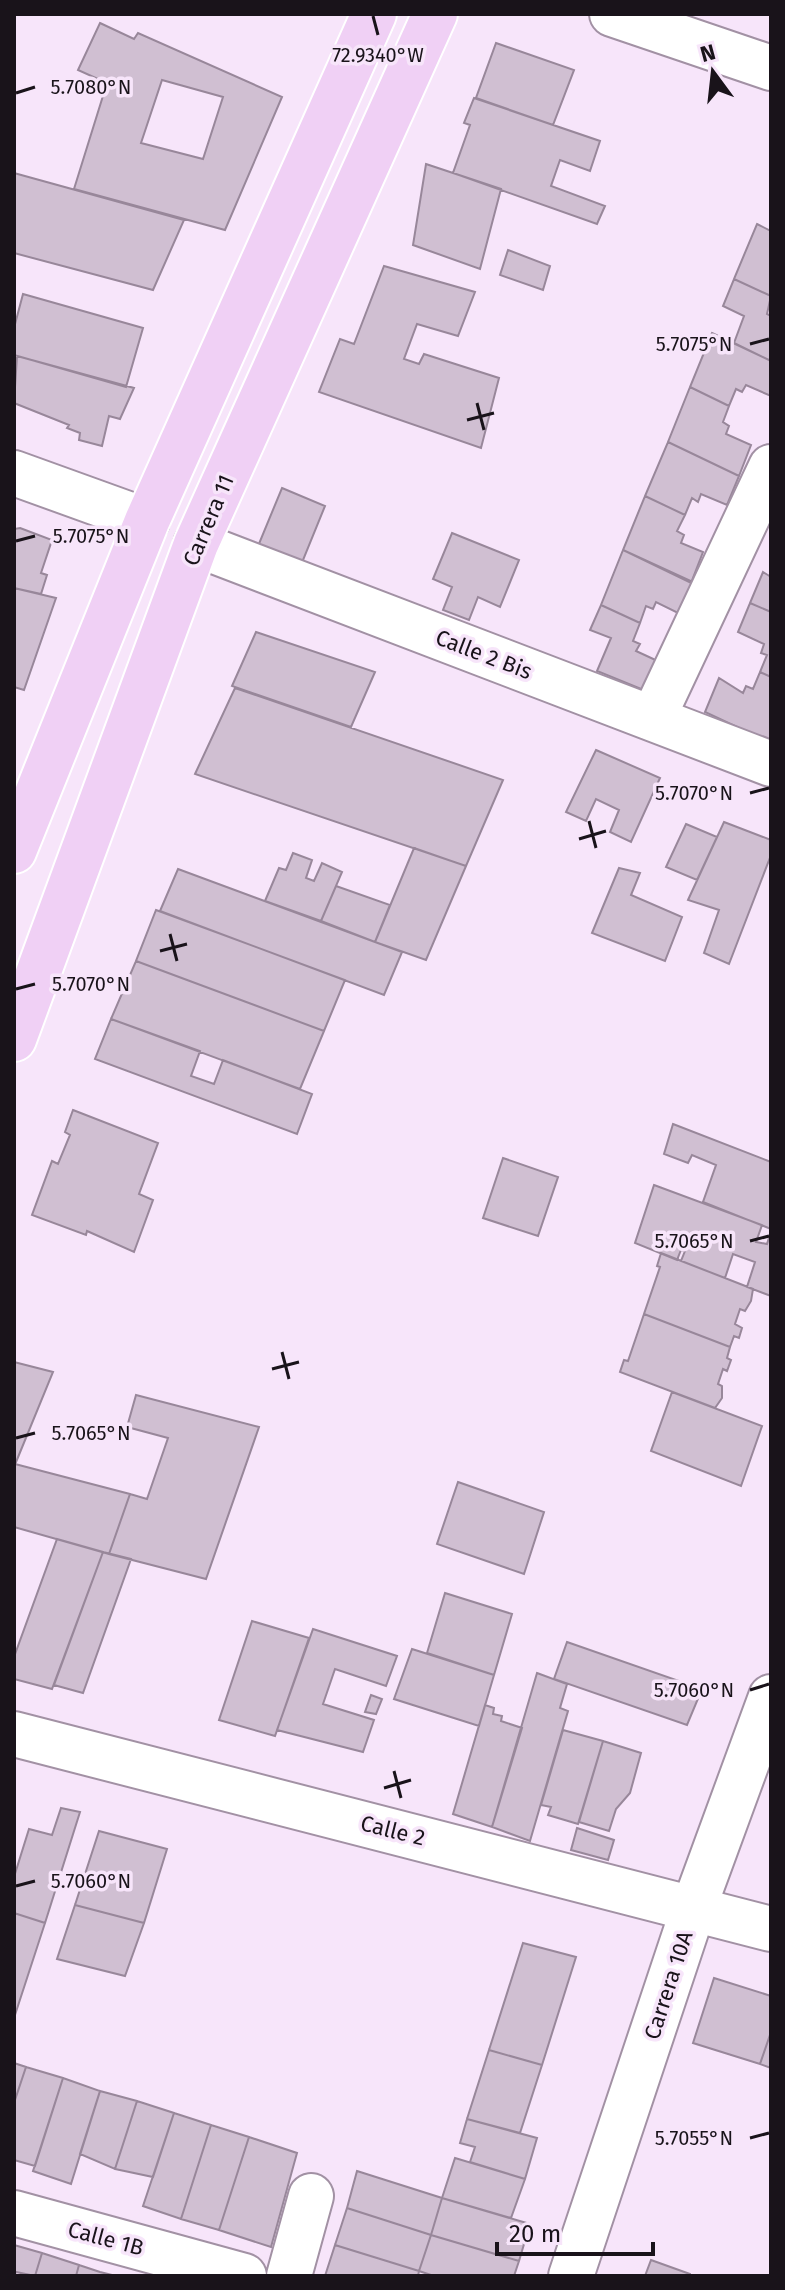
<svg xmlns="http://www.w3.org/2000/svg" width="785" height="2290" viewBox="0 0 785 2290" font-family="'Fira Sans',sans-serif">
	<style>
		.building { fill: #d0bfd2; stroke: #98879a; stroke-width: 2; fill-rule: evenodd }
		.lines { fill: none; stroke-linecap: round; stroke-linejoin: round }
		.minor-casing { stroke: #a291a4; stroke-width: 48 }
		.major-casing { stroke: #fff; stroke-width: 48 }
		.minor { stroke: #fff; stroke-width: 44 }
		.major { stroke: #f0d0f5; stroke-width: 44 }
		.ticks { fill: none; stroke: #19131a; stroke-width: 3 }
		.labels { text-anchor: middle; stroke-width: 7; stroke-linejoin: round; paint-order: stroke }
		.street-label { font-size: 22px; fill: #19131a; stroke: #f7e5fa }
		.ticks-label { font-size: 20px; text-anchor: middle; fill: #19131a; stroke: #f7e5fa; stroke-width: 7; stroke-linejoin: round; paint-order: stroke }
	</style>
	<rect width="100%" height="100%" fill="#f7e5fa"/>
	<path class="building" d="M100 23 134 39 138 33 282 97 225 230 74 189 107 83 78 70ZM162 80 223 97 203 159 141 143Z
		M496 43 574 70 553 125 476 98Z
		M474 98 600 141 590 171 560 160 551 186 605 206 597 224 453 173 470 125 464 123Z
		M426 164 501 189 480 269 413 245Z
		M14 173 184 220 153 290 14 253Z
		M757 224 771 231V296L734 279Z
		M508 250 550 266 543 290 500 275Z
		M384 266 475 292 458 336 417 324 404 359 419 364 424 354 499 378 481 448 319 392 340 339 354 344Z
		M734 279 771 296 767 314 771 316V361L734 343 744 316 723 306Z
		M23 294 143 328 126 387 14 355V328Z
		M712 333 771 361V396L746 385 742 392 736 389 729 406 690 387Z
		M17 356 134 388 120 419 109 416 102 446 79 440 80 433 67 428 69 425 14 403Z
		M690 387 729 406 723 422 729 426 726 434 751 445 739 476 668 442Z
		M668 442 739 476 727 505 701 494 698 502 692 498 685 515 645 496Z
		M282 488 325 506 299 570 256 551Z
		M645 496 685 515 677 531 684 535 681 543 703 552 691 583 623 550Z
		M20 528 52 540 41 573 47 575 41 594 14 588V529Z
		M452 533 519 560 500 607 478 597 469 620 443 610 452 587 433 579Z
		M623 550 695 583 678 613 656 602 653 609 646 606 640 623 601 605Z
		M763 572 771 577V612L750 603Z
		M14 588 56 598 24 690 14 687Z
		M750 603 771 612V677L760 672 767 655 761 653 764 644 738 632Z
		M601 605 640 623 633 641 640 644 636 651 662 663 646 691 597 671 611 638 590 630Z
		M256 632 375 672 351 727 232 686Z
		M760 672 771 677V743L705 712 719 678 743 693 746 686 753 689Z
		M235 688 503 780 466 866 195 774Z
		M596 750 660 778 631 842 610 832 619 810 596 799 586 821 566 812Z
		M724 822 771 840V855L729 964 704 953 719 910 688 900Z
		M686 824 717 837 697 880 666 867Z
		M414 848 466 866 426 960 375 942Z
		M293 853 312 860 306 878 314 881 322 863 342 872 321 921 265 901 279 868 286 870Z
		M619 868 640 873 631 895 682 917 665 961 592 933Z
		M178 869 402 952 384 995 160 911Z
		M336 886 390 905 375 942 321 921Z
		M156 910 345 980 324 1031 136 961Z
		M136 961 324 1031 300 1089 111 1019Z
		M111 1019 200 1051 191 1076 214 1084 223 1060 312 1094 297 1134 95 1059Z
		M73 1110 158 1143 139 1194 153 1200 134 1252 87 1231 86 1235 32 1215 52 1161 58 1164 70 1135 65 1132Z
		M673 1124 771 1162V1229L703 1202 716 1165 692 1155 688 1163 664 1154Z
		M503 1158 558 1177 538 1236 483 1218Z
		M654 1185 762 1225 756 1242 767 1244 771 1231V1296L747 1287 755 1262 733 1254 725 1278 681 1261 685 1251 681 1250 677 1260 635 1243Z
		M661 1253 753 1289 751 1301 745 1311 740 1309 735 1324 742 1328 739 1338 734 1336 730 1347 644 1314 660 1267 657 1266Z
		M644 1314 730 1347 727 1358 731 1360 727 1371 723 1369 718 1384 722 1386V1398L715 1408 620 1372 624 1360 628 1361Z
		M14 1362 53 1372 14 1467Z
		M672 1392 762 1426 741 1486 651 1451Z
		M136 1395 259 1427 206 1579 109 1554 130 1494 147 1499 168 1438 127 1427Z
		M15 1464 130 1494 109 1554 14 1527Z
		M458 1482 544 1512 524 1574 437 1544Z
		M57 1539 103 1552 52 1689 14 1679V1657Z
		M103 1552 131 1559 83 1693 54 1685Z
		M445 1593 512 1614 494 1675 427 1653Z
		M252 1621 309 1638 275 1736 219 1720Z
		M313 1629 397 1656 386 1686 335 1669 323 1704 374 1720 363 1752 277 1730Z
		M567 1642 702 1689 687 1725 554 1679Z
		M412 1649 494 1675 479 1726 394 1699Z
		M537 1673 567 1684 560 1708 568 1711 530 1841 492 1827Z
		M371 1695 382 1699 376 1714 365 1712Z
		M485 1705 494 1708 493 1714 502 1716 501 1721 522 1728 492 1827 453 1814Z
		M563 1730 603 1741 578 1824 548 1815 551 1807 541 1805Z
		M603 1741 641 1753 630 1793 616 1809 609 1831 579 1822Z
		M61 1808 80 1812 45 1923 14 1913V1877L29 1829 52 1835Z
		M577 1828 614 1840 608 1860 571 1850Z
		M99 1831 167 1849 144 1923 75 1905Z
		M75 1905 144 1923 125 1976 57 1959Z
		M14 1913 45 1923 14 2018Z
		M523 1943 576 1957 542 2065 489 2050Z
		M714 1978 771 1996V2032L760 2064 693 2043Z
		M771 2032V2068L760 2064Z
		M489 2050 542 2065 520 2133 467 2119Z
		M14 2063 26 2067 14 2103Z
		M26 2067 63 2078 35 2166 14 2160V2103Z
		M63 2078 100 2091 71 2184 33 2171Z
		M100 2091 137 2101 115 2169 80 2154Z
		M137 2101 174 2113 153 2177 115 2169Z
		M174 2113 211 2125 181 2219 143 2206Z
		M467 2119 537 2138 525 2179 470 2162 475 2147 460 2143Z
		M211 2125 249 2137 219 2230 181 2219Z
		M249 2137 297 2153 271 2247 219 2230Z
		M455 2158 525 2179 511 2218 442 2198Z
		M357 2171 442 2198 431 2235 347 2208Z
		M442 2198 530 2224 519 2261 431 2235Z
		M347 2208 431 2235 419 2271 335 2245Z
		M431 2235 519 2261 514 2276H434L419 2271Z
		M14 2245 42 2253 35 2276 16 2272 14 2276Z
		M335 2245 419 2271 418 2276H325Z
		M42 2253 79 2265 76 2276H35Z
		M651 2260 690 2274V2276H645Z
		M79 2265 100 2272 116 2276H76Z"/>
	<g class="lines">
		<g class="minor-casing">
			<path id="minor" d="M612 14 771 68
				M14 473 147 521
				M196 544 771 764
				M653 718 771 467
				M14 1734 771 1929
				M14 2213 244 2276
				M289 2276 311 2196
				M571 2276 694 1907 771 1697"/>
		</g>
		<g class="major-casing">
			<path id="major" d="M14 851 147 521 374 14
				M14 1039 196 544 435 14"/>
		</g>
		<use href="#minor" class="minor"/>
		<use href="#major" class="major"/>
	</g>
	<path class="ticks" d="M373 16 378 35M16 93 35 87M750 344 769 339M477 403 484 430M467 420 494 413M16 541 35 536M750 793 769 788M589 821 596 848M579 839 606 831M170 934 177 961M160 951 187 944M16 989 35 984M750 1241 769 1236M282 1352 289 1379M272 1369 299 1362M16 1438 35 1433M750 1690 769 1684M394 1771 401 1798M384 1788 411 1780M16 1886 35 1881M750 2138 769 2133"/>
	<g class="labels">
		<g class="street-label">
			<text transform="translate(208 520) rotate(-67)" y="8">Carrera 11</text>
			<text transform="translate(484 654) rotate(21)" y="8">Calle 2 Bis</text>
			<text transform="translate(393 1830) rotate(14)" y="8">Calle 2</text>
			<text transform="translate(668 1985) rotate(-72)" y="8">Carrera 10A</text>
			<text transform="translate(106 2238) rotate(15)" y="8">Calle 1B</text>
		</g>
	</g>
	<g class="ticks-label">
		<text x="378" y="62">72.9340°W</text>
		<text x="91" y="94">5.7080°N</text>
		<text x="694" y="351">5.7075°N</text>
		<text x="91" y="543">5.7075°N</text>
		<text x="694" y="800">5.7070°N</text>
		<text x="91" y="991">5.7070°N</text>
		<text x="694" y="1248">5.7065°N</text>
		<text x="91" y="1440">5.7065°N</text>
		<text x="694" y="1697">5.7060°N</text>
		<text x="91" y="1888">5.7060°N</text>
		<text x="694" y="2145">5.7055°N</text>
	</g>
	<rect width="785" height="2290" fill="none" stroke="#19131a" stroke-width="32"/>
	<g transform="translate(713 72) rotate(345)" stroke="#f7e5fa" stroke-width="6" paint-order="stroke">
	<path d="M0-6L14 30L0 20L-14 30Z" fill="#19131a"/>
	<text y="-12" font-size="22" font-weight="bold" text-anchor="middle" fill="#19131a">N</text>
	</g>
	<path d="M497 2242v12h156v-12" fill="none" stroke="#19131a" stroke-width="4"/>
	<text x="509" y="2242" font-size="24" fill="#19131a" stroke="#f7e5fa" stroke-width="6" paint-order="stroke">20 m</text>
</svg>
